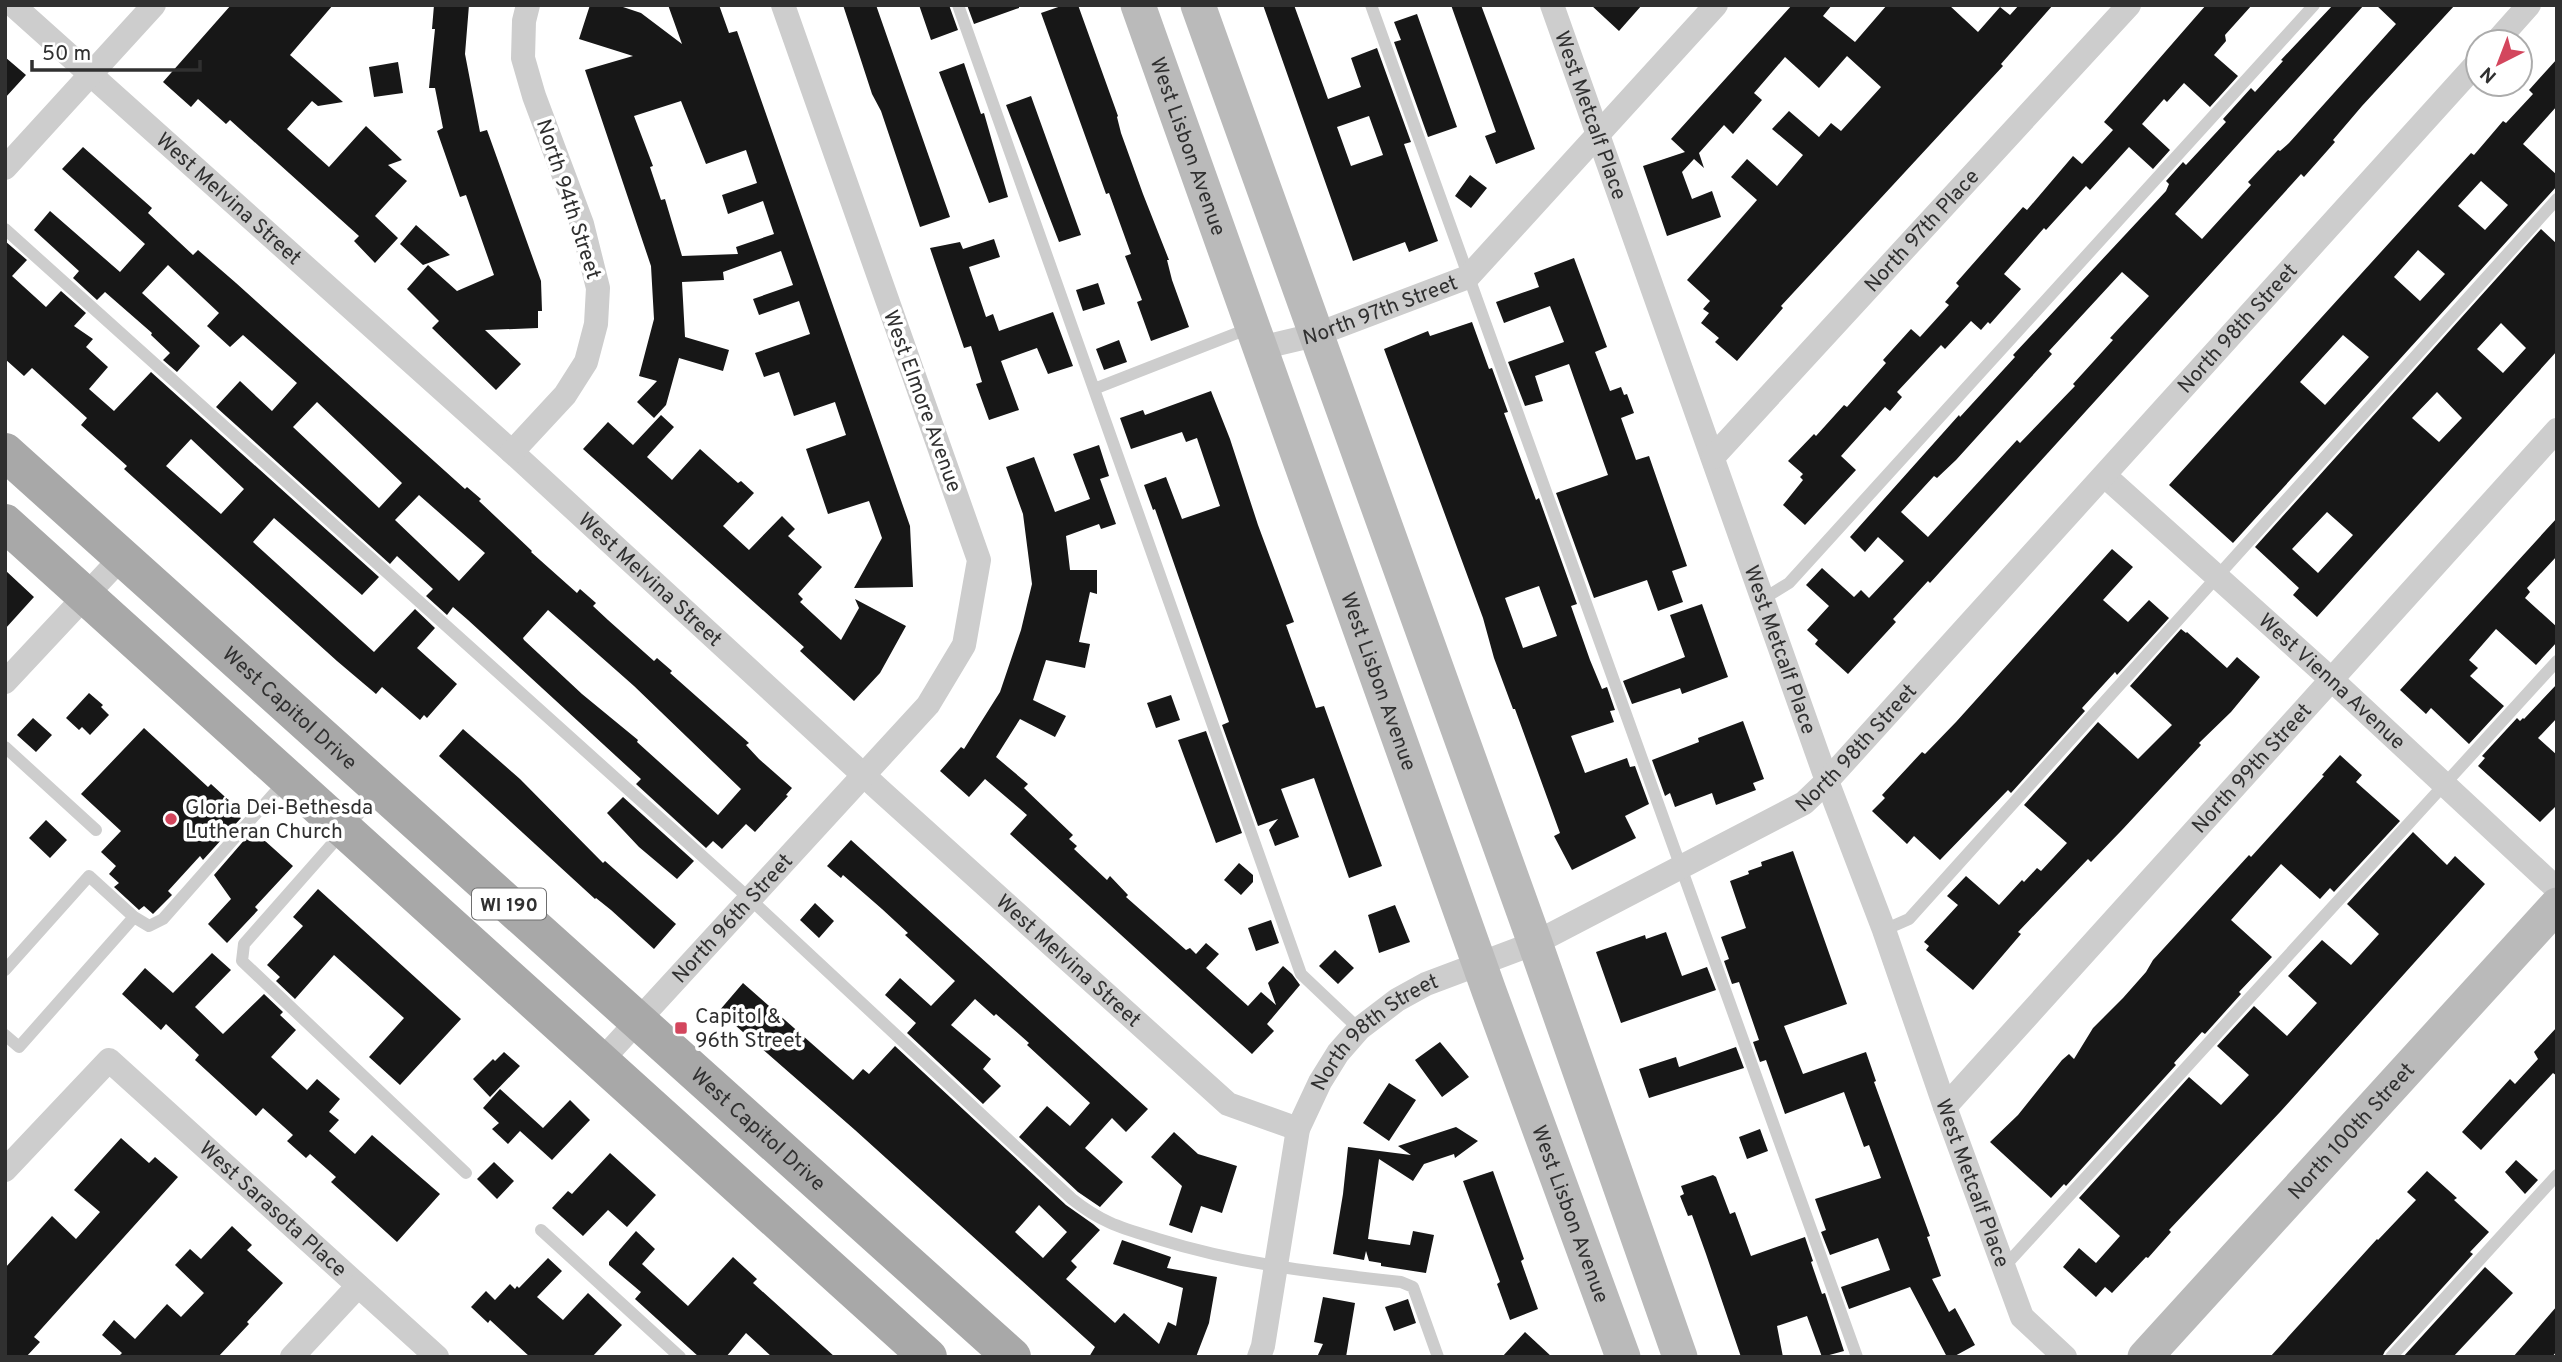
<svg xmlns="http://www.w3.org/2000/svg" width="2562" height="1362" viewBox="0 0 2562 1362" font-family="Overpass,sans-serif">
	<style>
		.building { fill: #171717; fill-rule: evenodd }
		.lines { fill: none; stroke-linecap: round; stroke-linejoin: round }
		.lane { stroke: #cdcdcd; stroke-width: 12 }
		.street { stroke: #cdcdcd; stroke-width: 24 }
		.secondary { stroke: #bababa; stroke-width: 35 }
		.primary { stroke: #a8a8a8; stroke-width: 38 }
		.poi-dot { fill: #d3465d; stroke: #fff; stroke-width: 2.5 }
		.labels { text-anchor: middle; stroke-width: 7; stroke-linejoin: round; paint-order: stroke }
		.shield { fill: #fff; stroke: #6e6e6e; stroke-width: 2 }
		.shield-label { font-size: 19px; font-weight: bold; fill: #303030 }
		.street-label { font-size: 21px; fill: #303030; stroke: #fff }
		.poi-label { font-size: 21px; fill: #303030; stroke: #fff; text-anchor: start }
	</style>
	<rect width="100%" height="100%" fill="#fff"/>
	<path class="building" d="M231 5H333L290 55 343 102 318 106 312 101 287 129 329 167 366 126 402 160 388 165 407 181 375 216 398 238 375 263 354 241 359 236 230 120 226 124 198 99 191 107 163 82Z
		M434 5H469L465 54 480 132 487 130 541 281 542 311H538V328L485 330 521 364 496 390 432 328 439 321 407 289 428 265 457 291 494 275 466 195 460 197 437 131 443 128 435 88H429L435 29H432Z
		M590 5H617L641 13 682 44 668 5H719L729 33 737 31 910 526 913 587 854 588 882 538 869 501 828 514 806 449 846 435 835 402 794 416 779 372 764 377 755 353 810 334 799 301 759 315 753 299 793 285 781 251 723 272 724 280 682 282 685 337 729 350 723 371 679 358 666 405 654 418 637 402 657 381 639 376 654 319 651 266 585 70 633 56 579 39ZM681 101 706 164 746 150 757 183 722 195 728 214 763 201 774 234 736 247 738 254 682 256 665 199 661 200 650 167 653 166 634 116Z
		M843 5H876L950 217 920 227 881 111 872 94Z
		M919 5H949L958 30 931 40Z
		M967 5H1019V8L974 24Z
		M1064 5H1078L1118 116 1117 117 1121 133 1143 194 1169 260H1167L1172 280 1189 327 1151 341 1137 302 1142 300 1125 256 1131 254 1109 193 1106 194 1041 13Z
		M1263 5H1294L1328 99 1361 87 1351 58 1377 48 1411 142 1404 144 1438 241 1409 252 1405 242 1353 261ZM1369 116 1383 155 1351 166 1337 127Z
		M1451 5H1481L1535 149 1496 164 1485 136 1496 132Z
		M1591 5H1642L1619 31Z
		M1792 5H1832L1823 16 1855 42 1887 5H1949L1978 32 2000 7 2010 15 2019 5H2053L2001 64 2003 66 1781 306 1783 308 1737 361 1715 342 1719 338 1701 323 1709 313 1703 309 1710 301 1687 280 1757 200 1731 177 1747 159 1777 186 1803 155 1772 129 1789 111 1819 137 1831 123 1841 131 1881 87 1847 56 1819 88 1785 57 1754 93 1762 100 1733 134 1724 125 1699 153 1704 168 1694 159 1682 172 1692 199 1712 191 1721 217 1667 236 1643 166 1685 152 1671 139Z
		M2206 5H2252L2225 35 2226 41 2214 55 2238 76 2210 107 2184 83 2167 102 2164 99 2142 124 2170 150 2153 169 2129 147 2090 190 2086 186 2046 230 2044 228 2004 274 2021 289 1990 324 1988 322 1981 330 1971 321 1945 349 1941 345 1897 392 1902 397 1890 411 1885 407 1841 456 1856 470 1805 525 1783 505 1803 480 1800 477 1803 474 1788 461 1814 434 1816 436 1844 405 1847 407 1886 363 1883 360 1911 329 1920 337 1949 305 1945 302 1959 286 1956 283 2023 207 2027 210 2073 156 2082 164 2113 130 2104 122Z
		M2333 5H2364L2175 214 2202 239 2251 185 2248 182 2278 150 2280 151 2289 143 2396 24 2376 5H2455L2362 106 2333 140 2335 142 2304 177 2301 174 2292 184 1930 583 1928 581 1893 619 1896 622 1848 674 1815 644 1818 640 1807 630 1829 606 1806 585 1822 568 1854 597 1861 590 1869 598 1904 561 1878 537 1865 552 1850 537 1959 415 1960 417 2015 357 2013 355 2166 191 2169 184 2166 181 2183 162 2186 165 2226 122 2223 119 2251 88 2255 92 2283 61 2281 60ZM2122 272 2149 296 2110 338 2113 340 2073 384 2075 386 2020 443 2017 440 1928 537 1901 512 1934 476 1937 478 1956 460 2052 354 2049 351Z
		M1417 14 1457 127 1428 137 1394 42 1401 40 1394 22Z
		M5 57 26 75 5 98Z
		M2557 59V106L2523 144 2557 175V186L2233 543 2169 485 2471 153 2474 155 2503 121 2506 123 2533 94 2529 90ZM2481 181 2508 205 2485 230 2458 206ZM2418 250 2445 274 2420 301 2394 277ZM2343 335 2369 357 2325 405 2300 382Z
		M398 62 403 93 374 97 369 67Z
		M964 63 981 114 984 113 1008 197 989 203 939 72Z
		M1031 96 1081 235 1059 242 1006 105Z
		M83 147 152 208 148 213 193 255 198 250 236 283 465 489 467 487 481 499 479 501 532 551 531 552 577 593 580 589 596 603 593 606 608 620 654 661 657 658 672 671 670 673 749 743 746 745 759 759 792 788 786 795 788 796 755 832 746 824 722 849 713 841 706 848 636 784 641 779 468 620 453 607 447 615 426 596 433 589 397 556 390 564 216 407 240 381 272 411 297 383 243 335 230 347 207 326 219 313 168 265 142 293 200 346 177 372 163 360 170 353 151 335 152 333 105 292 97 300 73 278 79 271 34 230 50 211 120 272 145 244 62 169ZM317 402 402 483 379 508 293 427ZM419 495 485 553 459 581 395 520ZM548 610 634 686 741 789 718 815 637 742 638 740 582 694 524 640 523 638Z
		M1470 175 1487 188 1471 208 1455 196Z
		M416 225 450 255 423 265 400 244Z
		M2541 229 2557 244V351L2317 617 2293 595 2299 588 2255 547ZM2501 323 2526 348 2503 373 2477 349ZM2437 392 2462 418 2439 442 2412 418ZM2327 512 2353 535 2318 573 2292 549Z
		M994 239 1000 257 969 267 986 317 993 314 999 331 1053 312 1073 366 1048 374 1037 348 1001 361 1019 410 989 420 976 384 982 382 971 346 964 348 930 248 960 242 963 249Z
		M5 241 27 260 12 276 46 307 61 291 86 313 74 326 93 339 86 347 108 367 89 389 114 411 151 372 379 577 362 595 274 518 253 542 374 652 415 609 435 628 417 648 457 684 427 718 424 715 420 720 382 687 376 694 337 661 124 469 127 466 81 425 87 418 32 368 24 376 5 359ZM191 439 244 489 221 514 166 466Z
		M1574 258 1607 347 1595 352 1610 391 1621 387 1624 395 1627 394 1634 413 1621 418 1636 460 1649 456 1687 566 1672 571 1683 602 1658 611 1647 580 1594 598 1556 493 1608 475 1569 364 1535 376 1543 401 1525 406 1508 362 1564 342 1550 306 1504 323 1496 302 1539 287 1534 273Z
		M1098 283 1105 304 1083 311 1076 290Z
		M1472 322 1489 369 1492 368 1508 412 1504 413 1526 473 1536 500 1539 498 1577 604 1571 606 1590 660 1602 689 1607 687 1615 710 1610 711 1614 722 1571 736 1585 773 1627 758 1630 767 1635 766 1649 804 1625 816 1636 838 1572 870 1554 836 1560 833 1515 709H1513L1494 658 1483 618 1384 349 1428 331 1430 336ZM1539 586 1557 636 1523 648 1505 598Z
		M1119 340 1127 362 1104 370 1096 349Z
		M1211 391 1230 439 1258 525 1294 622 1286 625 1316 708 1324 706 1382 866 1349 878 1314 778 1281 789 1299 837 1275 846 1269 830 1278 819 1258 826 1222 725 1229 722 1155 509 1153 510 1144 485 1166 477 1182 519 1220 506 1197 438 1186 442 1182 432 1131 449 1120 418 1143 410 1145 415Z
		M661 415 674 427 647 457 672 480 700 449 738 483 741 481 754 493 723 526 749 550 782 516 795 529 788 536 822 567 798 594 803 599 800 602 841 640 859 608 855 599 906 626 880 673 854 701 800 651 804 647 583 449 608 422 633 445Z
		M1099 445 1109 476 1100 479 1116 524 1101 529 1099 524 1066 536 1070 570H1097V594L1090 592 1079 642 1090 644 1085 668 1046 660 1033 700 1066 716 1055 737 1020 719 996 757 1028 784 1024 788 1073 835 1069 839 1077 846 1074 849 1107 880 1110 876 1128 895 1126 897 1186 950 1190 948 1196 954 1206 943 1219 954 1206 968 1248 1006 1261 992 1276 1005 1268 983 1283 966 1292 974 1300 985 1267 1024 1274 1031 1252 1054 1010 834 1027 815 985 779 969 797 940 771 961 747 964 749 1000 692 1021 630 1032 584 1023 514 1006 467 1034 457 1055 512 1090 499 1073 454Z
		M2557 518V556L2527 588 2530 592 2525 598 2557 627V642L2536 665 2496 629 2469 660 2478 668 2470 676 2504 706 2469 744 2431 708 2426 714 2400 690Z
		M2112 549 2133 567 2103 600 2128 622 2149 600 2169 618 2117 675 2115 672 2082 708 2085 711 2011 793 2008 790 1940 860 1914 836 1907 844 1872 811 1885 798 1882 795 1922 752 1925 754 1956 722Z
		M5 570 34 597 5 629Z
		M1702 604 1728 677 1682 694 1680 688 1632 704 1623 681 1685 657 1670 615Z
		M2181 629 2186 633 2187 632 2227 668 2237 657 2260 677 2231 712 2199 743 2201 745 2122 830 2091 862 2088 859 2018 932 2021 934 1973 990 1926 950 1929 946 1924 942 1958 905 1947 896 1966 876 1999 905 2022 880 2024 882 2037 868 2041 871 2067 843 2024 805 2098 722 2138 759 2172 725 2130 686Z
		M2557 684V718L2538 738 2557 755V805L2540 822 2478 766 2485 758 2482 756 2517 718 2520 721 2523 718 2524 719Z
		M89 693 103 705 101 707 109 715 90 735 82 727 79 730 66 718Z
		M1171 695 1180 720 1156 728 1147 703Z
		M33 718 52 735 36 752 17 735Z
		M1743 721 1764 779 1753 783 1756 790 1716 805 1712 793 1675 807 1670 793 1665 796 1652 760 1699 742 1698 738Z
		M144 728 208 787 211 784 235 806 232 810 241 818 203 860 200 856 168 891 172 895 153 914 144 906 139 910 114 887 119 883 109 874 116 866 101 852 121 831 81 794Z
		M463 729 520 779 603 863 605 861 676 924 654 949 611 910 596 898 595 899 439 756Z
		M1206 731 1242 833 1216 843 1178 740Z
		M2340 755 2362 775 2356 782 2400 821 2334 892 2330 888 2320 899 2281 864 2231 920 2272 957 2239 992 2241 994 2205 1034 2202 1032 2174 1063 2176 1065 2066 1186 2064 1184 2051 1198 1990 1142 2018 1115 2062 1060 2069 1054 2074 1059 2093 1028 2123 998 2146 972 2153 960 2249 855 2251 857 2324 776 2322 775Z
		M623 797 694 861 677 879 639 847 607 813Z
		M46 820 67 840 50 858 29 838Z
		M253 830 293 866 255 907 258 910 227 943 208 924 231 899 214 875Z
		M2413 832 2447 865 2455 856 2485 884 2281 1111 2169 1230 2171 1232 2148 1258 2146 1257 2112 1293 2105 1287 2096 1297 2063 1267 2079 1248 2096 1263 2120 1236 2079 1198 2189 1077 2221 1105 2249 1075 2217 1046 2254 1006 2287 1036 2317 1003 2288 976 2322 940 2351 965 2379 934 2347 904Z
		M851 840 1148 1109 1126 1132 1112 1118 1085 1148 1123 1182 1100 1207 1078 1192 1019 1137 1047 1106 1070 1126 1090 1103 1027 1045 1029 1043 996 1014 994 1016 975 999 951 1025 991 1059 983 1069 1001 1086 983 1104 907 1033 916 1023 885 995 900 978 931 1006 955 981 905 935 908 933 882 909 843 875 841 878 827 866Z
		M1793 851 1847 1004 1784 1026 1803 1074 1866 1052 1876 1081 1874 1082 1930 1236 1927 1237 1941 1276 1932 1279 1949 1312 1955 1308 1975 1345 1953 1357H1947L1910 1287 1849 1309 1841 1287 1890 1270 1878 1238 1830 1255 1821 1232 1826 1230 1815 1199 1881 1178 1869 1145 1864 1147 1844 1092 1785 1114 1766 1060 1760 1062 1753 1042 1759 1040 1739 982 1732 984 1724 961 1729 959 1721 937 1746 928 1730 881 1749 874 1748 871 1762 866 1761 862Z
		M1239 863 1253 875V882L1241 895 1224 880Z
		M318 889 461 1019 400 1085 369 1057 404 1018 334 955 295 999 276 981 280 977 267 965 303 926 293 917Z
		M815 903 834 921 819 938 800 920Z
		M1395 905 1410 942 1379 953 1368 915Z
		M1271 920 1279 943 1256 951 1248 928Z
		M1666 932 1682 976 1707 967 1716 990 1621 1023 1596 952 1645 935 1646 939Z
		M1335 950 1354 968 1338 984 1319 966Z
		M212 953 231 970 195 1007 223 1034 264 994 283 1012 280 1015 296 1030 271 1057 307 1090 317 1079 340 1099 329 1112 339 1120 329 1131 355 1154 372 1135 440 1194 397 1242 331 1182 336 1177 310 1154 306 1158 287 1141 293 1135 263 1108 256 1116 195 1060 199 1055 166 1024 161 1030 122 994 145 968 173 993Z
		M743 983 853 1080 863 1069 869 1074 895 1046 1066 1205 1093 1224 1100 1230 1071 1261 1077 1267 1066 1279 1115 1323 1124 1313 1159 1344 1168 1322 1176 1326 1183 1288 1113 1264 1122 1240 1171 1257 1167 1268 1217 1277 1209 1323 1196 1357H1089L1095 1347 855 1130 719 1011ZM1039 1205 1067 1232 1043 1258 1015 1232Z
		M2557 1027V1076L2553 1073 2481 1150 2462 1132 2510 1079 2515 1084 2538 1059 2534 1052Z
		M1440 1042 1469 1077 1442 1097 1415 1060Z
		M1736 1047 1744 1068 1649 1098 1639 1069 1676 1057 1679 1067Z
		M504 1052 520 1066 490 1097 473 1079 493 1059 495 1061Z
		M1389 1083 1416 1100 1389 1141 1363 1123Z
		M500 1089 543 1128 570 1100 590 1120 552 1160 520 1131 508 1144 492 1129 499 1123 483 1108Z
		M1456 1127 1478 1141 1455 1158 1454 1154 1424 1164 1413 1181 1379 1159 1368 1239 1410 1245 1413 1231 1434 1235 1426 1273 1381 1266V1263L1369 1261 1366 1251 1364 1260 1333 1254 1343 1194 1348 1147 1411 1155 1398 1146Z
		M1760 1129 1768 1151 1747 1159 1739 1137Z
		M1174 1132 1198 1154 1237 1166 1222 1213 1201 1206 1192 1233 1169 1225 1182 1186 1151 1157Z
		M121 1138 149 1163 155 1157 178 1177 34 1337 40 1342 26 1357H5V1268L52 1216 76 1239 100 1212 74 1190Z
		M610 1153 656 1195 627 1227 608 1210 583 1236 552 1208 568 1191 572 1194Z
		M2516 1160 2538 1180 2525 1194 2505 1172Z
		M494 1162 514 1181 497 1199 477 1179Z
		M1493 1171 1524 1259 1521 1261 1538 1309 1510 1320 1497 1284 1500 1282 1463 1181Z
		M2427 1171 2457 1198 2454 1200 2489 1232 2470 1252 2473 1254 2385 1351 2382 1357H2270L2377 1239 2378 1240 2416 1200 2407 1192Z
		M1713 1175 1716 1177 1730 1214 1735 1212 1751 1256 1805 1237 1813 1261 1811 1262 1822 1294 1825 1293 1844 1351 1822 1357 1807 1316 1777 1326 1783 1357H1741L1706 1254 1692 1215 1688 1216 1680 1196 1684 1194 1681 1186Z
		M232 1226 252 1245 247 1250 283 1283 247 1322 249 1324 218 1357H118L122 1353 102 1335 114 1320 135 1339 167 1304 181 1317 204 1293 175 1265 190 1249 201 1259Z
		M636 1231 655 1249 642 1264 688 1306 733 1257 757 1279 753 1283 835 1357H772L746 1333 726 1357H699L635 1299 641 1292 609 1265V1262Z
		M548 1258 562 1271 537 1297 563 1320 588 1293 622 1325 592 1357H530L490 1320 488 1323 471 1307 486 1291 495 1300 510 1284 515 1289 517 1286 519 1288Z
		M2485 1267 2513 1293 2453 1357H2403Z
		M1323 1297 1355 1303 1346 1357H1317L1323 1344 1314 1342Z
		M1408 1299 1416 1323 1394 1331 1385 1307Z
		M2557 1306V1351L2552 1357H2513Z
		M1525 1332 1552 1357H1502Z"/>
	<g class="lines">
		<path class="lane" d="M958 5 1301 974 1359 1029
			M1371 5 1857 1357
			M5 229 750 899 1072 1199C1102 1223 1122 1228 1158 1239 1238 1264 1318 1273 1401 1282L1413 1287 1438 1357
			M1094 389 1250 328
			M1763 599 1789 583 2314 5
			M5 747 96 830
			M378 792 244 944 242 961 466 1173
			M1884 930 1909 919 2557 199
			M5 970 89 876 134 917 149 926 163 919 285 781
			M5 1035 19 1047 134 917
			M541 1230 680 1357
			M2004 1267 2557 661
			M2391 1357 2557 1175"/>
		<g class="street">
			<path id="s1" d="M13 5 512 452 882 792 1228 1104 1298 1129"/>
			<path id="s2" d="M1552 5 1827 781 1884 930 1945 1107 2022 1317 2065 1357"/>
			<path d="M2496 42 2529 5"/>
			<path d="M5 168 154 5"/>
			<path id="s3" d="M1260 348 1315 335 1468 277 1716 5"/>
			<path d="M512 452 565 395 586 362 596 324 598 288 582 224 534 96 523 58 524 21 528 5"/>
			<path id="s4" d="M1713 457 2129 5"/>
			<path id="s5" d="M2105 476 2332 680 2557 889"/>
			<path d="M5 682 122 557"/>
			<path id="s6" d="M601 1061 928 705 964 645 979 560 783 5"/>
			<path id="s7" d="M1945 1107 2557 430"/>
			<path id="s8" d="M5 1170 109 1060 437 1357"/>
			<path d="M292 1357 358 1286"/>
			<path id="s9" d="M1259 1357 1263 1346 1298 1129 1320 1082 1338 1053 1359 1029 1397 1000 1426 984 1535 943 1804 803 1827 781 2478 62"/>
		</g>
		<g class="secondary">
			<path id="s10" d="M1138 5 1489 991 1623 1357"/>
			<path d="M1198 5 1535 943 1680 1357"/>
			<path id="s11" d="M2145 1357 2557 905"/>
		</g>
		<g class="primary">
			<path id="s12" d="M5 452 1012 1357"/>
			<path d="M5 523 928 1357"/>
		</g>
	</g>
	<g class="poi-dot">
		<circle cx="171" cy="819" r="7"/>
		<rect x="674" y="1021" width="14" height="14" rx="3.5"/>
	</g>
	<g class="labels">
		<rect class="shield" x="472" y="888.5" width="74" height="31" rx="5"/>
		<g class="shield-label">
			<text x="509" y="911">WI 190</text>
		</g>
		<g class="street-label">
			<text dy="7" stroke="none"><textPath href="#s2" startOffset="117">West Metcalf Place</textPath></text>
			<text dy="7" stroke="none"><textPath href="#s10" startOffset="150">West Lisbon Avenue</textPath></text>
			<text dy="7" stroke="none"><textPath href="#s1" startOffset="290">West Melvina Street</textPath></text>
			<text transform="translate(569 199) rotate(72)" y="7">North 94th Street</text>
			<text dy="7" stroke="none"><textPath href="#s4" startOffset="308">North 97th Place</textPath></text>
			<text dy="7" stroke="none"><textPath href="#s3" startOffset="126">North 97th Street</textPath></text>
			<text dy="7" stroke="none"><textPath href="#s9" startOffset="1493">North 98th Street</textPath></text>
			<text transform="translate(923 401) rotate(70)" y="7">West Elmore Avenue</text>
			<text dy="7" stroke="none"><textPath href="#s1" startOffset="858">West Melvina Street</textPath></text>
			<text dy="7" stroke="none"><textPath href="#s2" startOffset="684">West Metcalf Place</textPath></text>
			<text dy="7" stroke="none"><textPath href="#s5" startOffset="306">West Vienna Avenue</textPath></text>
			<text dy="7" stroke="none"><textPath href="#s10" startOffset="718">West Lisbon Avenue</textPath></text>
			<text dy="7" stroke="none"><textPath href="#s12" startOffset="383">West Capitol Drive</textPath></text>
			<text dy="7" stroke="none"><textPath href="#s9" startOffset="926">North 98th Street</textPath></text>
			<text dy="7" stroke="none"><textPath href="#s7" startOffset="457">North 99th Street</textPath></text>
			<text dy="7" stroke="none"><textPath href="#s6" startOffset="194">North 96th Street</textPath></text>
			<text dy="7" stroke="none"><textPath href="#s1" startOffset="1424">West Melvina Street</textPath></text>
			<text dy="7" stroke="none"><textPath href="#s9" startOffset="359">North 98th Street</textPath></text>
			<text dy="7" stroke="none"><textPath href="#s12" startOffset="1013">West Capitol Drive</textPath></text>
			<text dy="7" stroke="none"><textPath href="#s11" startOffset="306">North 100th Street</textPath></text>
			<text dy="7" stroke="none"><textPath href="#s2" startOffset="1251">West Metcalf Place</textPath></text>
			<text dy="7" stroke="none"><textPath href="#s8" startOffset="373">West Sarasota Place</textPath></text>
			<text dy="7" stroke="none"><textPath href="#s10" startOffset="1284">West Lisbon Avenue</textPath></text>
		</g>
		<g class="poi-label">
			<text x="185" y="814">Gloria Dei-Bethesda<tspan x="185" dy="24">Lutheran Church</tspan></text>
			<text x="695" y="1023">Capitol &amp;<tspan x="695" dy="24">96th Street</tspan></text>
		</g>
	</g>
	<rect width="2562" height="1362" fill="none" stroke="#303030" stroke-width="14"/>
	<g transform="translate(2499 63) rotate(222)"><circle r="33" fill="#ffffff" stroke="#acacac" stroke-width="2"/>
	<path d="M0-5L12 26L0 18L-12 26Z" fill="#d3465d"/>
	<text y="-10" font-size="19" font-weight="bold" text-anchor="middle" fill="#303030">N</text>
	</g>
	<path d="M32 60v10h168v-10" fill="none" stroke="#303030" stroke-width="3.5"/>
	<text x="42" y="60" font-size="21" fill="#303030" stroke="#ffffff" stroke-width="5" paint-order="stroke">50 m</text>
</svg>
